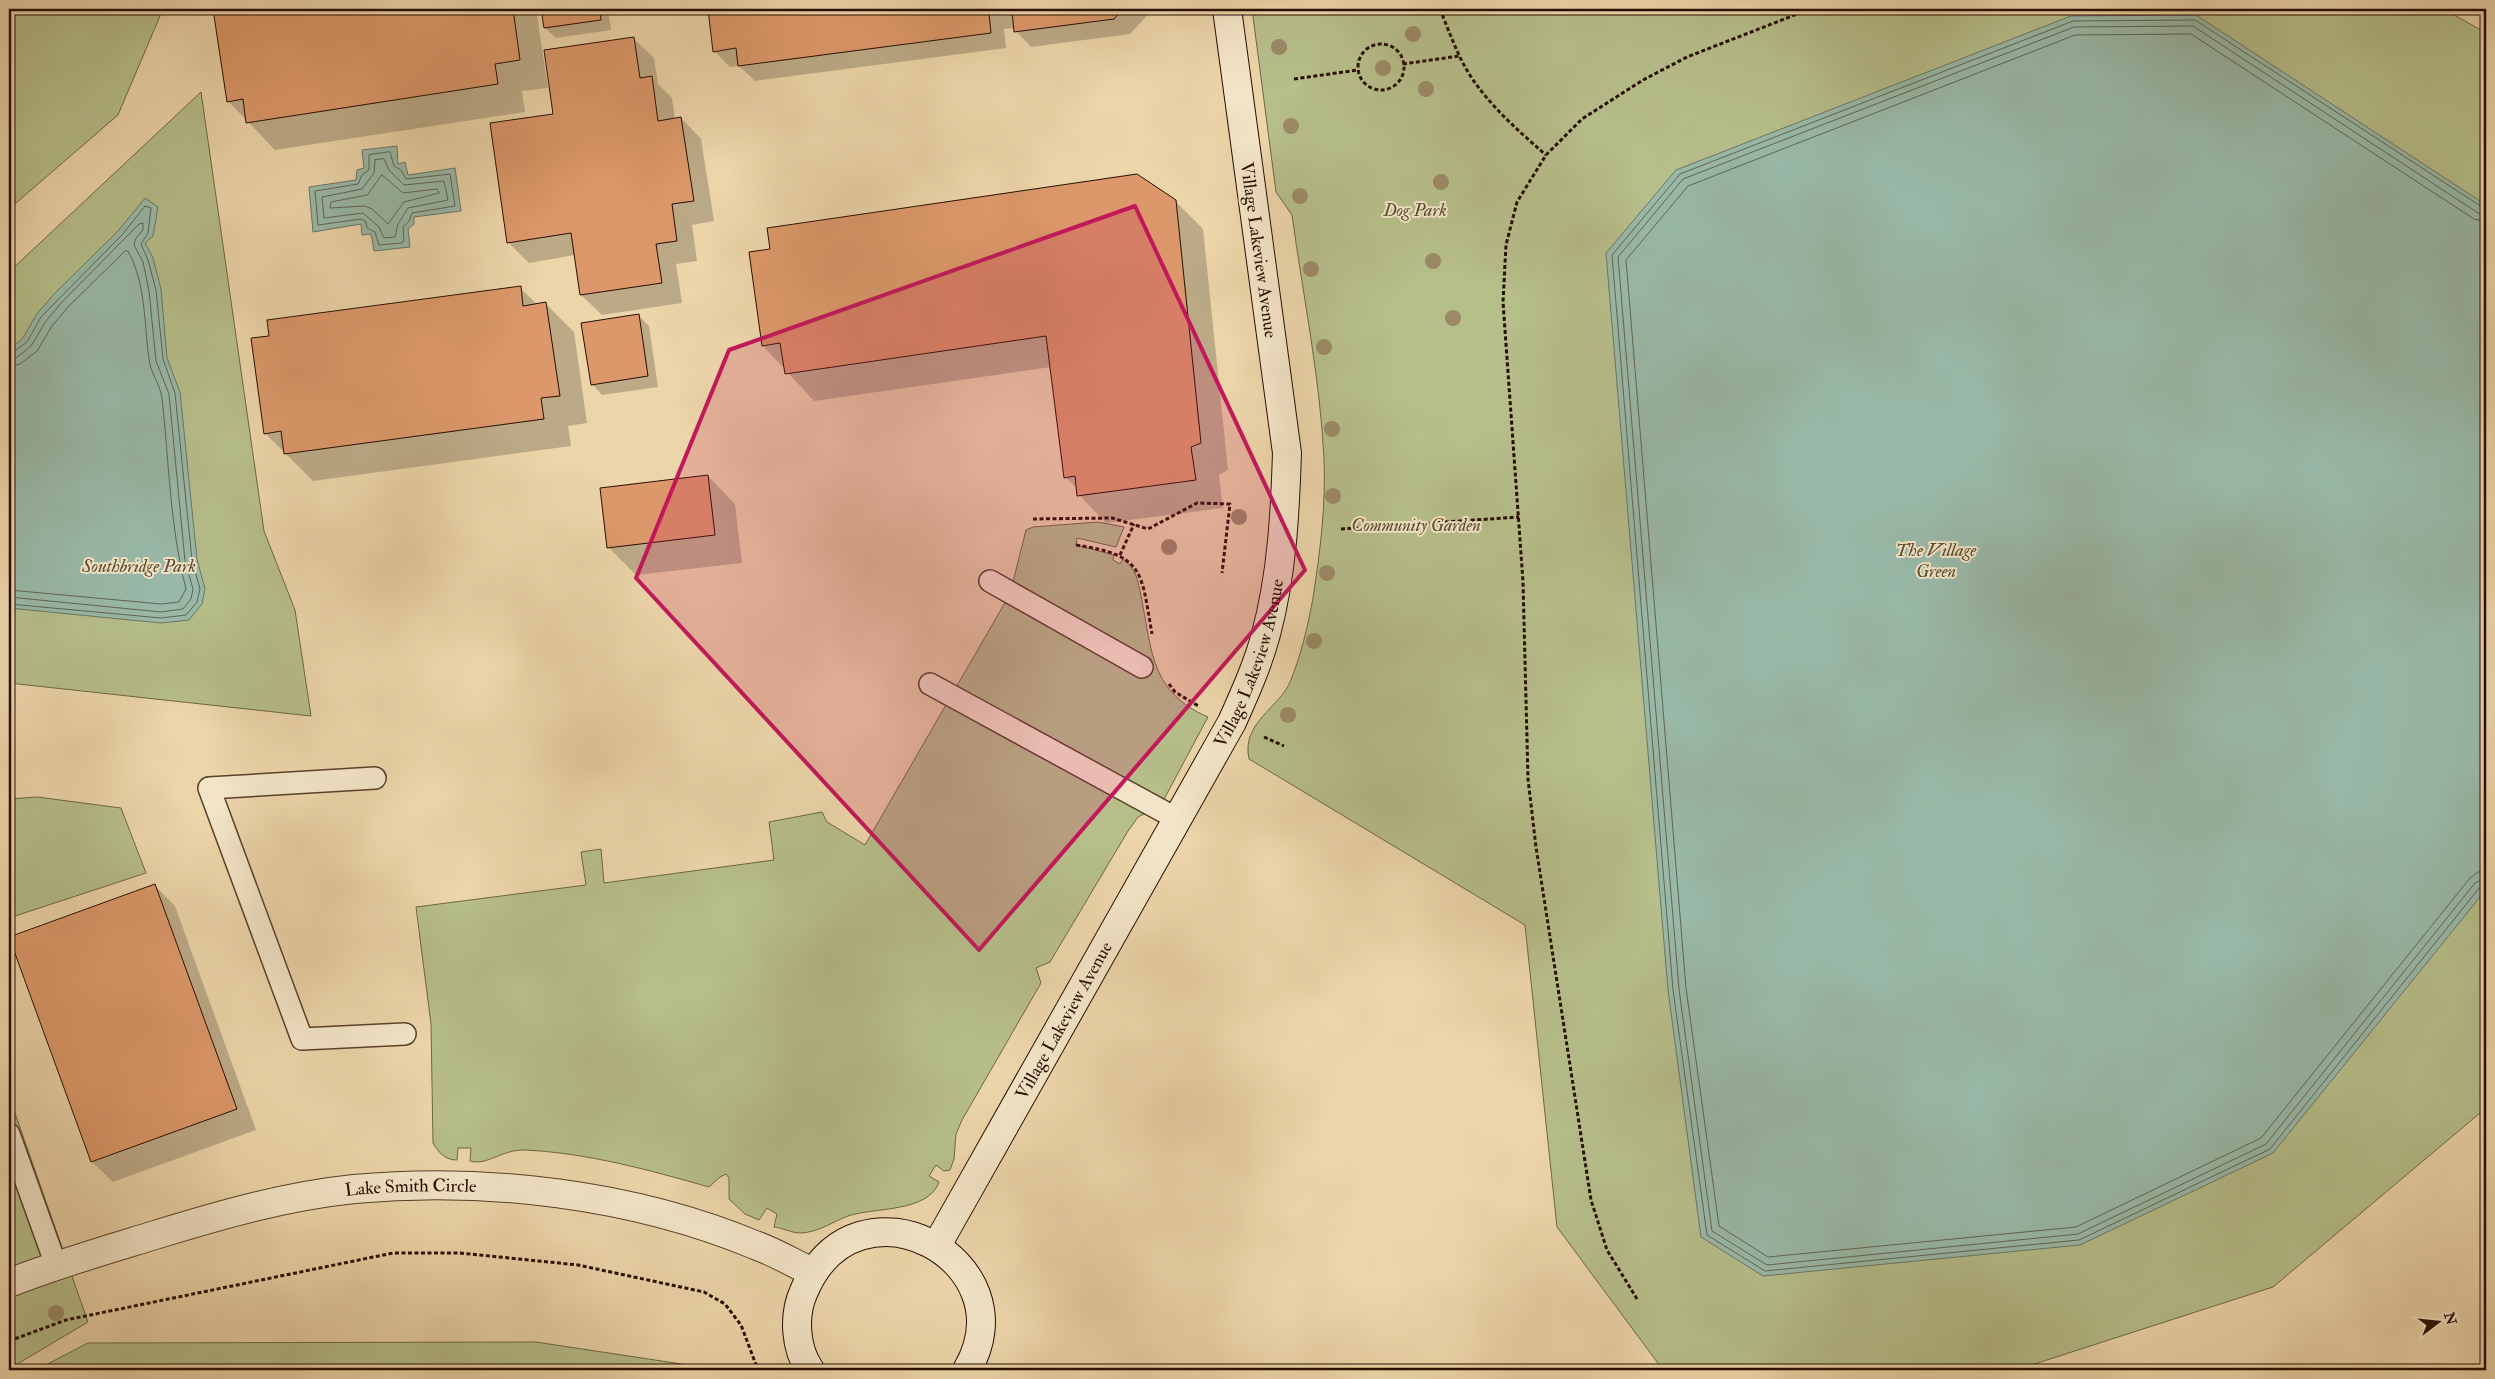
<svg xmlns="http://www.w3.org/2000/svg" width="2495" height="1379" viewBox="0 0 2495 1379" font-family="'IM FELL Double Pica',serif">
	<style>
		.green { fill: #b6be8a; stroke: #6e6645 }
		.water { fill: #99b9a8; stroke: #6b7565 }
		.shadow { fill: #0003 }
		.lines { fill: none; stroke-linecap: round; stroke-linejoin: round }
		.shore { stroke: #606454; stroke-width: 1 }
		.building { fill: #dc986a; stroke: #270e00 }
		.lane-casing { stroke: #58402a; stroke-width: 24 }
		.street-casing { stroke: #58402a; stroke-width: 30 }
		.secondary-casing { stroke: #270e00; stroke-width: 30 }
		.path { stroke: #270e00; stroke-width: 3; stroke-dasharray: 4 2.5; stroke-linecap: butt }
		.lane { stroke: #f3e4c7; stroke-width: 21 }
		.street { stroke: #f3e4c7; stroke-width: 28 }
		.secondary { stroke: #f3e4c7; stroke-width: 28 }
		.tree { fill: #9b8a66 }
		.marked { fill: #c2185b; fill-opacity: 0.2; stroke: #c2185b; stroke-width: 4; stroke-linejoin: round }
		.labels { text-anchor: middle; stroke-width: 4; stroke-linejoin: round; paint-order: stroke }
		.park-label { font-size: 18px; font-style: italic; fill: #594c30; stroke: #f3e4c7 }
		.street-label { font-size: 18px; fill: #270e00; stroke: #f3e4c7 }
	</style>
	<rect width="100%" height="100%" fill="#ecd5a9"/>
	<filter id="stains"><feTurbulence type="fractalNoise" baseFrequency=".004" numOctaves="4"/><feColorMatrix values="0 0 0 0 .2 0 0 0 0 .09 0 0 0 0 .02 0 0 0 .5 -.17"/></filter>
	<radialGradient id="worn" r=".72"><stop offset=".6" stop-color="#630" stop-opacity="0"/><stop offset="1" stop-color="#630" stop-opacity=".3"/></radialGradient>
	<path class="green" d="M9 9H163L118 115 9 209Z
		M1252 9H2444L2486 33V1108L2273 1287 2016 1370H1663L1557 1227 1525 925 1249 759C1241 723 1279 708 1290 682 1301 656 1308 625 1313 598 1320 552 1326 506 1324 459 1320 377 1303 296 1292 215L1276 192Z
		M201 92 264 531 295 610 311 716 9 683V272Z
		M1098 522 1124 527 1116 547 1077 538 1076 545 1114 555 1113 560 1120 564 1123 559C1136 568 1138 581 1141 596 1152 650 1150 692 1208 717L1162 803 1154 809 1138 817 1128 831 1050 962 1036 968 1041 983 962 1120 956 1134 954 1159 950 1170 944 1171 936 1165 929 1176 939 1182C928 1213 874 1207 848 1216 832 1222 819 1232 801 1233 791 1233 783 1228 774 1227L777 1214 767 1208 759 1220 745 1214 729 1199V1178L726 1174 720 1177 709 1187C649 1170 588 1153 525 1150 502 1149 488 1166 470 1161L471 1148H458L457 1160C445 1160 439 1153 433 1143L431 1024 416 907 586 885 581 852 601 849 604 883 774 860 769 822 822 812 827 822 865 845 1010 594 1026 530 1033 527Z
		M37 797 121 808 146 873 9 918V799Z
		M9 1096 88 1322 9 1369Z
		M536 1342 721 1370H36L88 1343Z"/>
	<path class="water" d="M2196 15 2486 205V887L2480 897 2273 1153 2080 1245 1763 1276 1701 1237 1668 990 1606 253 1676 170 2071 16Z
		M397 146 398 164 405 162 408 175 455 168 461 211 414 217V224L408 229 410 247 374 251 371 234 362 235 361 224 313 232 309 187 356 180 357 170 364 168 362 150Z
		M145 198 158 207 153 236 145 243 153 258 161 289 167 358 180 392 197 559 205 589 202 604 189 620 161 623 9 608V350L23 338 36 315 54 294 118 231Z"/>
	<path class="shadow" d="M214 9H536L548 88 522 91 525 112 275 150 228 101Z
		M543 9H608L611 30 556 38 545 28Z
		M709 9H1153L1130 34 1031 47 1016 31 1015 28 1004 29 1006 48 755 81 739 66 730 67 714 51Z
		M633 38 654 58 658 84 672 98 675 119 681 118 701 139 714 221 692 225 697 261 676 264 682 303 602 315 581 295 575 255 529 263 508 242 554 115Z
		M1175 201 1203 229 1228 470 1219 475 1223 508 1106 523 1079 495 1078 489 1065 477 1051 367 814 401 763 346Z
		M520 288 538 305 546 304 574 332 587 423 568 426 571 446 313 481 265 433Z
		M639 316 649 326 658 387 602 395 592 384Z
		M708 476 735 504 742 563 636 575 608 547Z
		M155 886 175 906 256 1130 113 1182 92 1162 11 937Z"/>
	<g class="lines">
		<path class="shore" d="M390 152 394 166 401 170 406 179 450 174 455 206 412 213 409 221 403 227 404 240 402 243 379 245 375 232 367 228 366 222 361 219 318 225 315 191 358 184 362 175 369 170V155Z
			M384 159 389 170 404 185 444 181 448 200 408 208 398 224 395 237 384 238 379 227 363 213 324 218 322 197 362 189 374 173 375 160Z
			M382 175 403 193 437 189 439 193 404 202 388 224 372 209 365 206 330 208 331 202 367 195Z
			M2486 208 2482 207 2195 20 2073 21 1680 174 1612 255 1673 990 1707 1235 1765 1271 2079 1240 2270 1149 2480 887 2486 885
			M2486 215 2478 213 2193 26 2074 27 1683 179 1618 257 1679 989 1712 1231 1767 1265 2078 1234 2266 1144 2475 883 2486 878
			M2486 222 2474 219 2191 34 2075 35 1688 186 1626 260 1686 988 1719 1226 1768 1257 2076 1227 2261 1138 2470 878 2478 872 2486 871
			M9 353 13 352 27 342 41 317 122 235 145 206 151 208 148 233 141 244 148 260 156 290 163 359 175 393 192 560 200 589 197 602 186 615 161 618 9 604
			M9 360 16 358 31 346 46 321 62 302 139 224 143 223V230L136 238 134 245 143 262 149 291 156 361 169 394 185 561 193 589 191 599 183 609 161 612 9 597
			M9 367 20 364 37 351 52 326 68 307 125 251H128C146 284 144 323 149 359 150 372 160 384 162 398 169 462 170 527 186 589L179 602 161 604 9 590"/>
	</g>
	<path class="building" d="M213 9H513L520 60 495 64 498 84 246 123 243 99 227 102Z
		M541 9H600L601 20 544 28Z
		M708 9H1123L1114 19 1014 32 1012 11 989 14 991 33 738 66 736 48 713 52Z
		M634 37 640 78 652 76 658 121 681 117 694 201 672 204 677 241 656 244 662 283 580 295 571 233 507 243 490 123 553 114 544 50Z
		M1137 174 1176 200 1201 443 1191 447 1196 480 1077 496 1075 476 1064 478 1046 336 785 374 780 343 762 346 749 252 770 249 767 228Z
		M521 286 523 306 546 302 560 396 541 398 544 419 284 454 281 431 264 434 251 338 269 336 267 320Z
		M639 314 648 376 591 385 581 323Z
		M708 475 715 535 607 548 600 488Z
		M155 884 237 1109 91 1162 9 937Z"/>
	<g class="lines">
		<g class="lane-casing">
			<path id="lane" d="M990 581 1142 667
				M930 684 1179 820
				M375 778 209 788 302 1039 405 1034
				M9 1134 56 1265"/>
		</g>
		<g class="street-casing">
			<g id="street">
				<path id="s1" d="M9 1283C57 1264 106 1250 155 1235 220 1215 286 1196 354 1189 487 1177 632 1194 755 1245 775 1252 793 1263 812 1272"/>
			</g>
		</g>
		<g class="secondary-casing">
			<g id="secondary">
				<path id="s2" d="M937 1245 1232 722C1245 693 1258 664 1266 634 1282 574 1285 514 1287 453L1227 9"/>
				<path d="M810 1370C795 1348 793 1315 804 1291 857 1167 1031 1261 967 1370"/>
			</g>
		</g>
		<path class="path" d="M1440 9C1446 24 1452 40 1459 55 1477 95 1514 127 1546 155
			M1358 67a23 23 0 1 1 46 0a23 23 0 1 1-46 0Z
			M1403 64 1459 56
			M1294 79 1358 70
			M1033 519 1112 518 1148 529 1197 503 1230 504 1222 573
			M1341 529 1519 517
			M1076 545C1145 555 1141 572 1152 634
			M1120 555 1134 524
			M1169 684 1175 692 1200 707
			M1264 737 1284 746
			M1637 1299 1607 1250 1591 1200 1536 847 1528 779 1523 582 1503 302 1506 245 1517 202 1546 155 1582 119 1643 80 1687 57 1810 9
			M9 1341 66 1320 393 1253H460L578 1265 704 1292 725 1304 741 1325 758 1370"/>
		<use href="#lane" class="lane"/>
		<use href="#street" class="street"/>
		<use href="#secondary" class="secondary"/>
	</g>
	<g class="tree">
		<circle cx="1413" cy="34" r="8"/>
		<circle cx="1279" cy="47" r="8"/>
		<circle cx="1383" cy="68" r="8"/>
		<circle cx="1426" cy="89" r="8"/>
		<circle cx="1291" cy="126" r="8"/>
		<circle cx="1441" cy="182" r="8"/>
		<circle cx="1300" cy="196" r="8"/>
		<circle cx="1433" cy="261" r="8"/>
		<circle cx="1311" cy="269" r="8"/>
		<circle cx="1453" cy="318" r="8"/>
		<circle cx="1324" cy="347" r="8"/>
		<circle cx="1332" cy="429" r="8"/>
		<circle cx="1333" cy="496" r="8"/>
		<circle cx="1239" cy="517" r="8"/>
		<circle cx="1169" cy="547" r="8"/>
		<circle cx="1327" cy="573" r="8"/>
		<circle cx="1314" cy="641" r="8"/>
		<circle cx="1288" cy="715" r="8"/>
		<circle cx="56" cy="1313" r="8"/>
	</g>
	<path class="marked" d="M1135 206 1305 570 979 950 636 578 729 350Z"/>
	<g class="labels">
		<g class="park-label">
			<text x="1415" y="216">Dog Park</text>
			<text x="1416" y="531">Community Garden</text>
			<text x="1936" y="556">The Village<tspan x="1936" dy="21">Green</tspan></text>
			<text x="139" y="572">Southbridge Park</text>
		</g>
		<g class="street-label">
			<text transform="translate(1259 250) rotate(82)" y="6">Village Lakeview Avenue</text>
			<text dy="6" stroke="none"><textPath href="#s2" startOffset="662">Village Lakeview Avenue</textPath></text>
			<text dy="6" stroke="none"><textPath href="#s2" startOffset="258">Village Lakeview Avenue</textPath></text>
			<text dy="6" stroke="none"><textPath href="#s1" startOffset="415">Lake Smith Circle</textPath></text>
		</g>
	</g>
	<rect width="2495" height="1379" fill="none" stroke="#ecd5a9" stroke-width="30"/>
	<rect x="10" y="10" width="2475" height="1359" fill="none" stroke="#270e00" stroke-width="2.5"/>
	<rect x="15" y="15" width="2465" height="1349" fill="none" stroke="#270e00"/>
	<g transform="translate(2438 1322) rotate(74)" stroke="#f3e4c7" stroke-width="4" paint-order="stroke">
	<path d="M0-4L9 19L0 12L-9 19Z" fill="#270e00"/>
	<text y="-8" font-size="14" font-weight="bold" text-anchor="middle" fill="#270e00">N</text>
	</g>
	<rect width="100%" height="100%" filter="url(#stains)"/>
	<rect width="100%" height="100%" fill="url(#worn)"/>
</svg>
